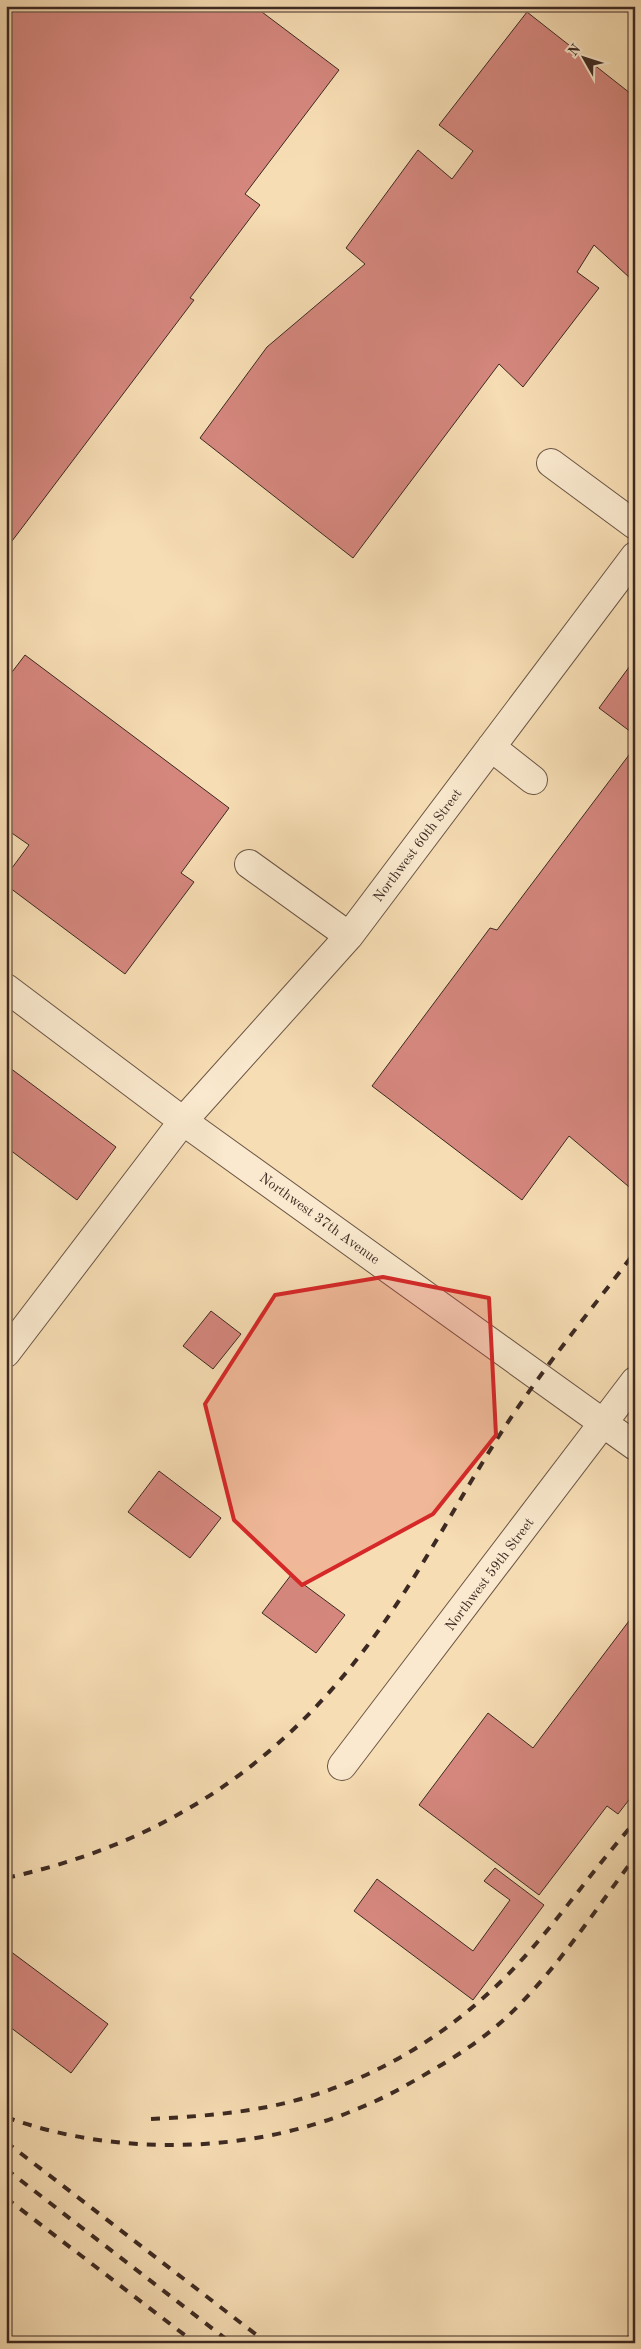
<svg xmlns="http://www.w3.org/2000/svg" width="641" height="2349" viewBox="0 0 641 2349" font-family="'Old Standard TT',serif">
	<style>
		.building { fill: #d5877e; stroke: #3c2922 }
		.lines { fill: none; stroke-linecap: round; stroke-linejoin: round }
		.minor-casing { stroke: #6b5646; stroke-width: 30 }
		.minor { stroke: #fae9ce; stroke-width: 28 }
		.rail { stroke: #3c2922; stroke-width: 4; stroke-dasharray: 9 9; stroke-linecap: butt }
		.marked { fill: #d62828; fill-opacity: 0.2; stroke: #d62828; stroke-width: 4; stroke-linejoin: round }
		.labels { text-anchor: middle; stroke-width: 4; stroke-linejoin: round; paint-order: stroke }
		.street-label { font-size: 14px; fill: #3c2922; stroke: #fae9ce }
	</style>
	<rect width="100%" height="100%" fill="#f7ddb4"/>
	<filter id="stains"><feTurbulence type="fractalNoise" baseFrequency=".004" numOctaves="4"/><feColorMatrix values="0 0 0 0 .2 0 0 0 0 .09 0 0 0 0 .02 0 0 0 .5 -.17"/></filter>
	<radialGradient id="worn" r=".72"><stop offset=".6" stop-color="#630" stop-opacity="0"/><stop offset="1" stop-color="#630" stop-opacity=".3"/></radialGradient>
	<path class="building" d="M6 6H254L339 70 245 194 260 205 190 298 194 300 6 549Z
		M527 12 635 97V272L630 278 594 245 577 272 599 288 523 387 499 364 353 558 200 438 267 347 365 264 346 248 418 150 452 179 473 151 439 125Z
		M25 655 229 808 181 873 194 882 125 974 6 885V876L29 845 6 829V680Z
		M635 659V735L599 708Z
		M635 747V1192L569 1136 522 1200 372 1086 490 928 497 930Z
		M6 1065 116 1147 77 1200 6 1147Z
		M211 1311 241 1334 213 1369 183 1346Z
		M159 1471 221 1518 190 1558 128 1512Z
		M291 1575 345 1615 316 1653 262 1613Z
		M635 1613V1792L618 1814 607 1806 539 1895 419 1805 488 1713 533 1748Z
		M495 1868 544 1905 473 2000 354 1911 377 1879 473 1951 510 1900 484 1881Z
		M6 1948 108 2024 71 2073 6 2024Z
		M635 2327V2343H623Z"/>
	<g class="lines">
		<g class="minor-casing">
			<path id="minor" d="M551 463 635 525
				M491 747 533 780
				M249 864 349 936
				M6 988 183 1121 635 1446
				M6 1353 183 1121 349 936 635 556
				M342 1766 635 1381"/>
		</g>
		<use href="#minor" class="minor"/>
		<path class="rail" d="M6 1878C181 1840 303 1748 400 1599 442 1535 477 1466 521 1403 557 1351 597 1302 635 1252
			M6 2117C114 2157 251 2154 357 2109 383 2099 407 2085 431 2071 459 2055 487 2036 510 2014 558 1968 595 1910 635 1857
			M151 2119C186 2117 221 2115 256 2109 357 2092 448 2039 517 1965 559 1920 594 1868 635 1822
			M6 2142 267 2343
			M6 2169 231 2343
			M6 2198 195 2343"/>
	</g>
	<path class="marked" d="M383 1277 489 1298 496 1435 433 1514 302 1585 234 1520 205 1404 275 1295Z"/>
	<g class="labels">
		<g class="street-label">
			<text transform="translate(417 845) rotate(-53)" y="5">Northwest 60th Street</text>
			<text transform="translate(320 1218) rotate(36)" y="5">Northwest 37th Avenue</text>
			<text transform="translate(489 1574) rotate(-53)" y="5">Northwest 59th Street</text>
		</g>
	</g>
	<rect width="641" height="2349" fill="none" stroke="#f7ddb4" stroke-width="25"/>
	<rect x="8" y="8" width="626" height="2334" fill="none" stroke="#3c2922" stroke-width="2.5"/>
	<rect x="12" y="12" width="616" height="2324" fill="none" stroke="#3c2922"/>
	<g transform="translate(584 58) rotate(309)" stroke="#fae9ce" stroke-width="4" paint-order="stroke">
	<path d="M0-4L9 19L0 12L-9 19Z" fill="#3c2922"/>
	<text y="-8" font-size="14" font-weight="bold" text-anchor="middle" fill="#3c2922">N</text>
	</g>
	<rect width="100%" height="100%" filter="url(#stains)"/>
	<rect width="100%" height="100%" fill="url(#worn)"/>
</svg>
